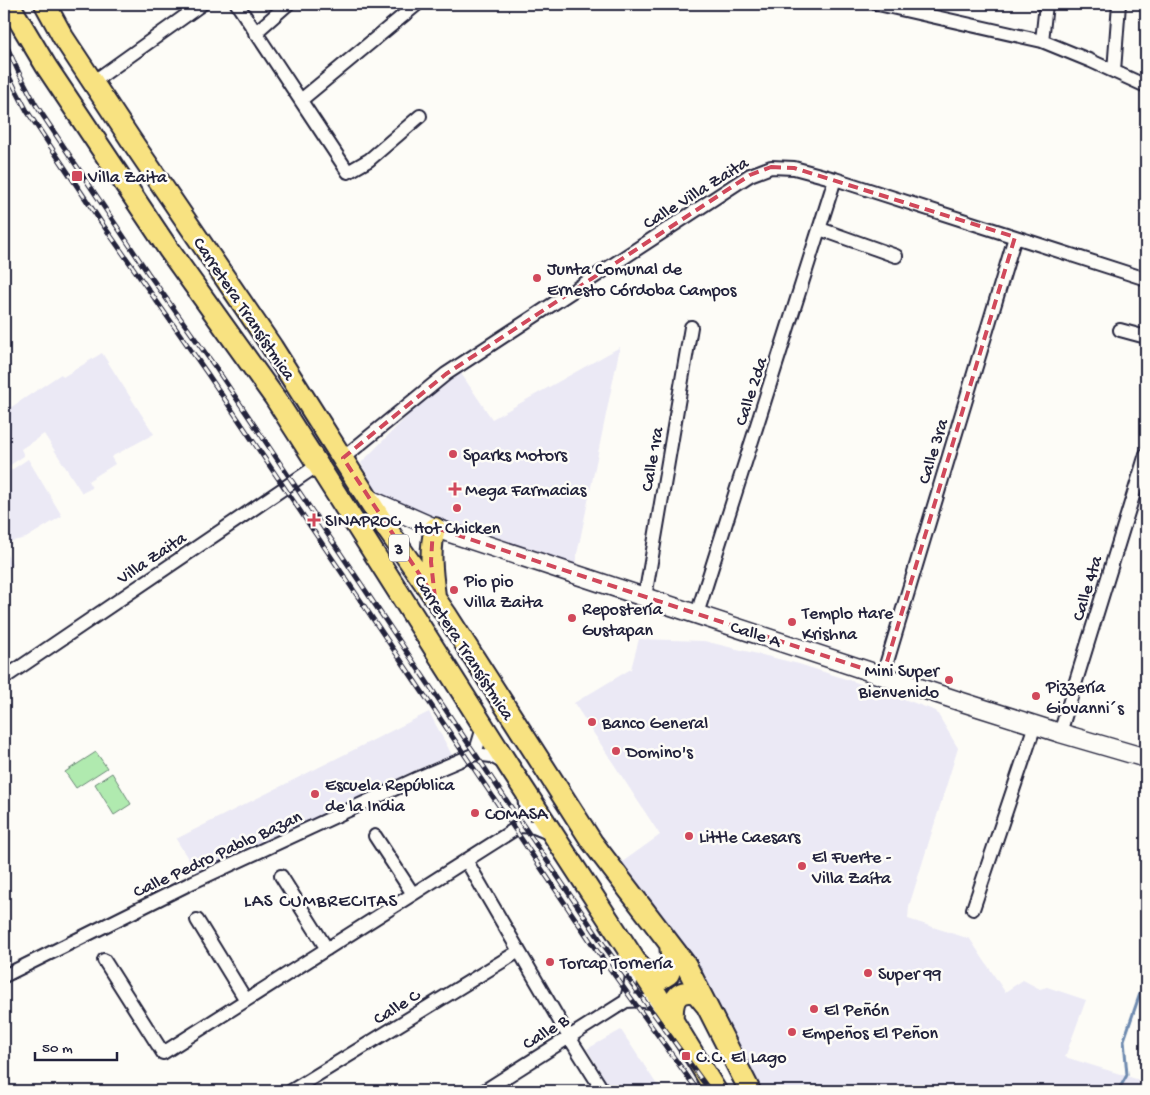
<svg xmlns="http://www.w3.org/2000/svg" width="1150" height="1095" viewBox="0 0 1150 1095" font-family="'Gochi Hand',sans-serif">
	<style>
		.built { fill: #ebe9f5 }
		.green { fill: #b0eaaf; stroke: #698675 }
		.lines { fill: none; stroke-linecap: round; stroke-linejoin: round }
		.stream { stroke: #6e8aaf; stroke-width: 3 }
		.street-casing { stroke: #22223b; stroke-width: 16 }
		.secondary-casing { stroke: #22223b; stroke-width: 21 }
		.primary-casing { stroke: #22223b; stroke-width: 24 }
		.street { stroke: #fdfcf7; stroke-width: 12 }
		.secondary { stroke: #fdfcf7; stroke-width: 18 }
		.primary { stroke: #f8e281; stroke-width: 20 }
		.rail-casing { stroke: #22223b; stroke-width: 5 }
		.rail { stroke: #fdfcf7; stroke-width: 3; stroke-dasharray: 9; stroke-linecap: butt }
		.marked { fill: none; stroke: #d1495b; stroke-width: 4; stroke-dasharray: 10 6; stroke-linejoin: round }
		.poi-dot { fill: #d1495b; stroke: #fdfcf7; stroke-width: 2 }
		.labels { text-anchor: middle; stroke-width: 5; stroke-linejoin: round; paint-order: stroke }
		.shield { fill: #fdfcf7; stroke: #646373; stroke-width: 1 }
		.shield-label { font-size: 16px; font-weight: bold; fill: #22223b }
		.poi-label { font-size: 18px; fill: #22223b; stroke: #fdfcf7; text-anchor: start }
		.street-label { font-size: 18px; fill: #22223b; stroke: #fdfcf7 }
		.neighbourhood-label { font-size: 19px; letter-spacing: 1px; fill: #22223b; stroke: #fdfcf7 }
	</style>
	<rect width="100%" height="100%" fill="#fdfcf7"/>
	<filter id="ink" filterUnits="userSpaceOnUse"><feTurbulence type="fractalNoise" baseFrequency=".02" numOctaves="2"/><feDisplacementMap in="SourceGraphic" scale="10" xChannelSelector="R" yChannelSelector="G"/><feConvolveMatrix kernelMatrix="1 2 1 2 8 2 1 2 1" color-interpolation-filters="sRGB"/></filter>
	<g filter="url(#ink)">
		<path class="built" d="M620 347 575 564 381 501 361 463 429 394 460 372 492 419Z
			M102 353 154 434 111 457 115 464 88 481 92 488 82 493 44 434 21 449 24 456 4 469V412L61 374 63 377Z
			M28 459 62 516 26 538 4 543V475Z
			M4 550 13 565 4 571Z
			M639 639 704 641 799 664 877 689 936 711 958 748 909 906 908 919 970 939 1005 992 1023 980 1040 989 1047 987 1086 1000 1065 1057 1146 1082V1089L1142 1091H758L618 865 660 835 574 703 631 669Z
			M429 712 452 755 411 772 198 875 176 839Z
			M621 1030 661 1091H612L587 1049Z"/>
		<path class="green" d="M96 752 107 768 76 788 65 772Z
			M112 773 131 804 114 815 95 784Z"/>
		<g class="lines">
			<path class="stream" d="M1118 1091 1127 1075 1124 1040 1146 976"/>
			<g class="street-casing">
				<path id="street" d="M237 4 348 172 369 160 420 116
					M878 4 1042 41 1091 61 1146 86
					M255 33 288 4
					M1042 41 1046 4
					M1114 71 1119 4
					M93 82 202 4
					M301 100 416 5
					M820 229 896 256
					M1120 330 1146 337
					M343 458 446 374 750 175 771 167 794 168 835 179 1146 279
					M645 597 691 327
					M697 614 835 179
					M883 675 1015 237
					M4 678 318 465
					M1060 733 1146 454
					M475 754 481 734V722
					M520 826 534 827 551 834
					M375 836 413 894
					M466 860 569 1037 603 1091
					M281 876 327 949
					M973 909 1035 725
					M197 920 246 1000
					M104 960 163 1053 520 826 526 812 524 796
					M4 976 193 882 418 778 475 754 491 756 504 763
					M626 1001C631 986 634 973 630 957
					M291 1091 519 951
					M484 1091 626 1001C639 1000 652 1000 663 1009"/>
			</g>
			<g class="secondary-casing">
				<path id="secondary" d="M369 499 435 528 959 701 1060 733 1146 758"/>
			</g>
			<g class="primary-casing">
				<path id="primary" d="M9 4 46 66 169 250 275 398 318 465 510 768 651 985 716 1091
					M45 4 63 37 131 140 272 347 387 529 446 614 592 842 686 965 750 1091
					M435 596C432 573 429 551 435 528
					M640 968 653 978 661 979 669 974 672 964 670 944
					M673 1023C672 1005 673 988 696 993L705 1004"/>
			</g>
			<use href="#street" class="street"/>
			<use href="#secondary" class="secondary"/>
			<use href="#primary" class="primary"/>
			<g class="rail-casing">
				<path id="rail" d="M4 40 18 71 36 105 148 273 216 368 603 944 710 1091
					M4 67 27 111 101 222 207 373 595 948 698 1091"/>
			</g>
			<use href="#rail" class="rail"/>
		</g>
	</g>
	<path class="marked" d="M771 167 794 168 1015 237 883 675 433 527 431 562 435 598 343 458 446 374 750 175Z"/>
	<g class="poi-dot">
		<rect x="71" y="170" width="12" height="12" rx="2.5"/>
		<circle cx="537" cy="278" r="5"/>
		<circle cx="453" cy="454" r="5"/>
		<path d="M452.5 481.5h5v5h5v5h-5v5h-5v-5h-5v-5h5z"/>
		<circle cx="457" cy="508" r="5"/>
		<path d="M311.5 512.5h5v5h5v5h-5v5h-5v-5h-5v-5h5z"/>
		<circle cx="454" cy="590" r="5"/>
		<circle cx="572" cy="618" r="5"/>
		<circle cx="792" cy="622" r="5"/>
		<circle cx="949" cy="680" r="5"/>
		<circle cx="1036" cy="696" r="5"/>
		<circle cx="592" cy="722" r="5"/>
		<circle cx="616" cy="751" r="5"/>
		<circle cx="315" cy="794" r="5"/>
		<circle cx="475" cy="813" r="5"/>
		<circle cx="689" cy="836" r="5"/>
		<circle cx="802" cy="866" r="5"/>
		<circle cx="550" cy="962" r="5"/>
		<circle cx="868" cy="973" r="5"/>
		<circle cx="814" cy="1009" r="5"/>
		<circle cx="792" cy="1032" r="5"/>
		<rect x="681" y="1051" width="10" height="10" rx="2.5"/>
	</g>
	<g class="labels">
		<rect class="shield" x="389" y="534.5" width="20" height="27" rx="4"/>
		<g class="shield-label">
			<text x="399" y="554">3</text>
		</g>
		<g class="poi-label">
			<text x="88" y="182">Villa Zaita</text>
			<text x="547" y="274">Junta Comunal de<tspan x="547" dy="21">Ernesto Córdoba Campos</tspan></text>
			<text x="463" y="460">Sparks Motors</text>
			<text x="465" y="495">Mega Farmacias</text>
			<text x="325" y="526">SINAPROC</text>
			<text x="457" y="533" text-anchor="middle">Hot Chicken</text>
			<text x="464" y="586">Pio pio<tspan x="464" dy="21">Villa Zaita</tspan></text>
			<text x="582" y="614">Repostería<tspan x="582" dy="21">Gustapan</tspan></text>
			<text x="802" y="618">Templo Hare<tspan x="802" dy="21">Krishna</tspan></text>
			<text x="939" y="676" text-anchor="end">Mini Super<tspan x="939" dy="21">Bienvenido</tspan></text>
			<text x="1046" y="692">Pizzería<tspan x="1046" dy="21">Giovanni´s</tspan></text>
			<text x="602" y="728">Banco General</text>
			<text x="626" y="757">Domino's</text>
			<text x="325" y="790">Escuela República<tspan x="325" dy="21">de la India</tspan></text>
			<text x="485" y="819">COMASA</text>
			<text x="699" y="842">Little Caesars</text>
			<text x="812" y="862">El Fuerte -<tspan x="812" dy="21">Villa Zaíta</tspan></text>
			<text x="560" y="968">Torcap Tornería</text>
			<text x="878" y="979">Super 99</text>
			<text x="824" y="1015">El Peñón</text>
			<text x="802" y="1038">Empeños El Peñon</text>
			<text x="696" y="1062">C.C. El Lago</text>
		</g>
		<g class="street-label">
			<text transform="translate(695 192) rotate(-32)" y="6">Calle Villa Zaita</text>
			<text transform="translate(245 308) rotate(56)" y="6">Carretera Transístmica</text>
			<text transform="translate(750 391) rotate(-72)" y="6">Calle 2da</text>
			<text transform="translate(932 451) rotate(-73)" y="6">Calle 3ra</text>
			<text transform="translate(651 459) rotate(-80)" y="6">Calle 1ra</text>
			<text transform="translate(151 557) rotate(-34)" y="6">Villa Zaita</text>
			<text transform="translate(1086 588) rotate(-73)" y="6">Calle 4ta</text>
			<text transform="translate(756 633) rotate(18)" y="6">Calle A</text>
			<text transform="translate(465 647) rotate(57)" y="6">Carretera Transístmica</text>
			<text transform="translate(217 853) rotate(-25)" y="6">Calle Pedro Pablo Bazan</text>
			<text transform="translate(396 1006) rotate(-32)" y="6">Calle C</text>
			<text transform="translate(545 1031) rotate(-32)" y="6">Calle B</text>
		</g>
		<g class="neighbourhood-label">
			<text x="321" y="906">LAS CUMBRECITAS</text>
		</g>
	</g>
	<rect width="1150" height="1095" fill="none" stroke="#fdfcf7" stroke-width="20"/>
	<rect x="10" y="10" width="1130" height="1075" fill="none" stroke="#22223b" stroke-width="2" filter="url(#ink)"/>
	<path d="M35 1052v8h82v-8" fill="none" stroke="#22223b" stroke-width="2.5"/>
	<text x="42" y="1052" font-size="15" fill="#22223b" stroke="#fdfcf7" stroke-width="4" paint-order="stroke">50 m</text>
</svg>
